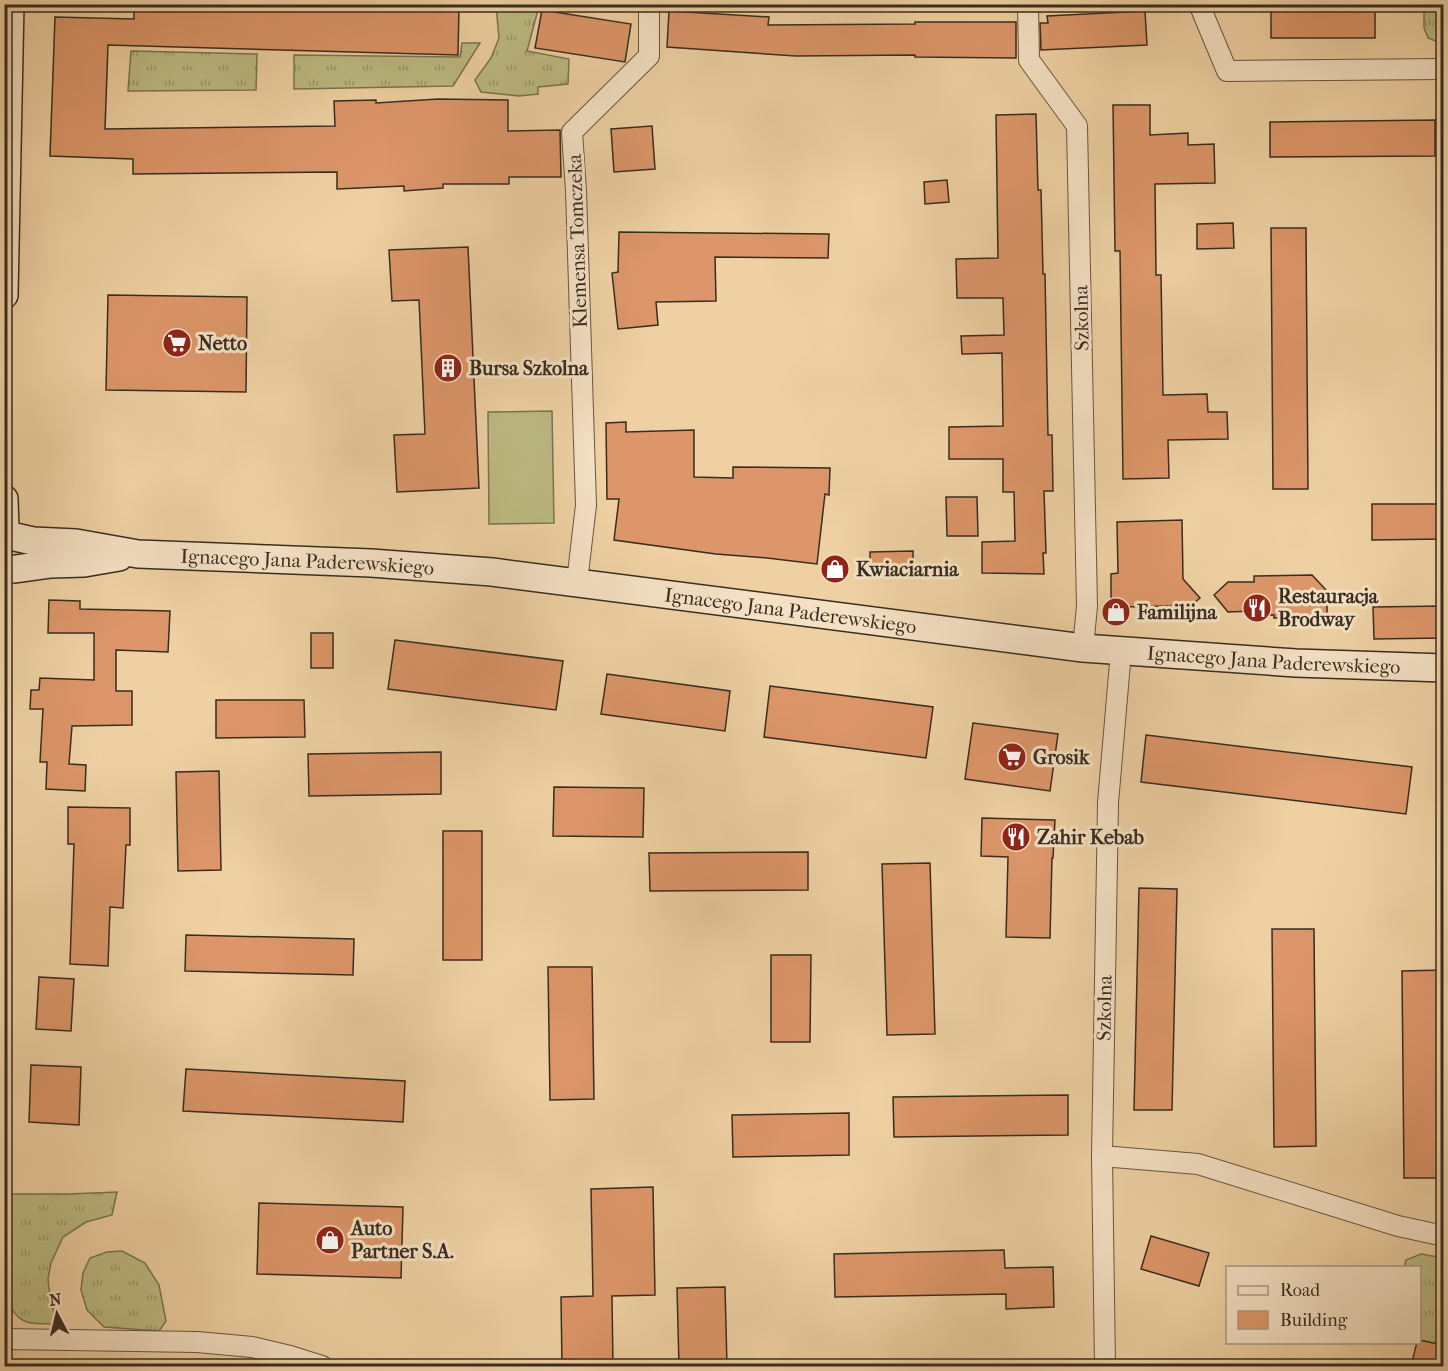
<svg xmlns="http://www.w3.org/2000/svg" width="1448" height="1371" viewBox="0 0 1448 1371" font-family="'IM FELL French Canon',serif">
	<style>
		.grass { fill: url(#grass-tufts); stroke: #7a7452; stroke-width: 1.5 }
		.pitch { fill: #bcba82; stroke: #7a7452; stroke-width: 1.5 }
		.building { fill: #dc9669; stroke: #382d21; stroke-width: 1.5 }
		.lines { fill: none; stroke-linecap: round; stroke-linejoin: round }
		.street-casing { stroke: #665641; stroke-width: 22 }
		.secondary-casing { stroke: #382d21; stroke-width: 30 }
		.street { stroke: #f4e0c3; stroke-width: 20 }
		.secondary { stroke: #f4e0c3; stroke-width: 27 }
		.labels { text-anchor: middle; stroke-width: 6; stroke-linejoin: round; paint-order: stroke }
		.street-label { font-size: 20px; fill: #382d21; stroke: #f4e0c3 }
		.poi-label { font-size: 20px; font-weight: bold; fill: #382d21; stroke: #f4e0c3; text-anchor: start }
	</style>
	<defs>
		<pattern id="grass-tufts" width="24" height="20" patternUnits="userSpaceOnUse" patternTransform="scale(1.5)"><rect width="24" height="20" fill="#bcba82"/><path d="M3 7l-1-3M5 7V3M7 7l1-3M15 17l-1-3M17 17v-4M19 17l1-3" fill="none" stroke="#9a986a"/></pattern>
	</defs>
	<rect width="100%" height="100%" fill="#eed0a2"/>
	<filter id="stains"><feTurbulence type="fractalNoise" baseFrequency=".00333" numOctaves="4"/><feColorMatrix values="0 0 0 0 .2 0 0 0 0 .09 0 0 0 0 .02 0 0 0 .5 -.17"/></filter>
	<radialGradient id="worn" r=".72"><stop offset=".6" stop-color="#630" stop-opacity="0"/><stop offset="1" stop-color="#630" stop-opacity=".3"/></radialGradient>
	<path class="grass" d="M496 5H572L555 7 539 6 527 51 569 59 568 84 538 87V94L519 96 481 92 475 80 491 58 499 38Z
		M1424 5H1443V44L1428 38 1424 28Z
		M462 43H480L453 86 294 89V55L460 57Z
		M131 51 257 54 256 90 128 91Z
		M117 1192 112 1215 86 1222 63 1237 51 1263 48 1279 50 1297 57 1324C28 1323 20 1327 5 1298V1194H69Z
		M122 1251 145 1263 159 1285 166 1321 159 1331 104 1327 87 1310 81 1290 83 1273 90 1258 107 1252Z
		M1421 1254 1443 1258V1345L1420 1340V1268L1404 1267 1406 1260Z"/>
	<path class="pitch" d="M552 411 554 523 489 524 488 412Z"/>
	<path class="building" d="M134 4H272L459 8 458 55 108 45 105 129 335 126 334 101 376 100V103L438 99 508 100V131L560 130 561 177H509V184H443V188L404 191V186L337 189V172L133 174V159L50 156 55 17 134 19Z
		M1271 4H1375V38H1271Z
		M542 10 631 24 625 62 535 48Z
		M669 11 769 17 768 25 915 24V22H1016V58L915 57V55L796 56 667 47Z
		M1145 11 1147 45 1041 50 1040 23H1048L1047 16Z
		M1113 105H1150V135L1188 133V145L1214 144 1215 183 1155 184 1156 275H1161L1163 395 1207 394 1208 412H1227L1228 439 1168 440 1169 478 1123 479 1120 251H1115Z
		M1036 114 1038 190H1041L1043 274H1045L1048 435H1052L1053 491H1044L1046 553H1043L1044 574 982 573V542L1015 541 1014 492H1003V459H949V427L1003 426 1002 353 962 354 961 336 1004 335 1003 298H957L956 259 998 258 996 115Z
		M1435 120V156L1270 157V122Z
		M652 126 655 169 614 172 611 129Z
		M947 180 949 202 925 204 924 182Z
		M1233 223 1234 248 1197 249V224Z
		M1271 228H1306L1308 489H1273Z
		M619 232 829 234 828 258 715 257 716 301 656 302 658 325 618 329 612 273 618 272Z
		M468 247 479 488 397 492 394 435 425 434 419 300 392 301 389 250Z
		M108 295 247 297 246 392 106 390Z
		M626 422V432L694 430V477L733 478V467L830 468 829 495 825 494 817 564 767 558 716 554 614 540 619 499H607L606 423Z
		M946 497H977L978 536H947Z
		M1372 504H1443V539L1372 540Z
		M1182 520 1183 579 1200 598 1186 610H1174L1171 606 1120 607 1111 597V574L1118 573 1117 522Z
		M913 551V569L870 570V552Z
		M1312 575 1327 591V617L1274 618V615H1254V611L1228 612 1214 595 1228 582H1254V576Z
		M49 600 80 601V609L170 611 168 652 116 650V691H132V725L72 726 69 764 86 765 85 791 46 789 47 762H40L43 709H30L31 690H39L40 678 94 680V633H48Z
		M1443 606V638L1374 639 1373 607Z
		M311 633H333V668H311Z
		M395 640 563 661 556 710 388 689Z
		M607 674 730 691 725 731 601 714Z
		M770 686 933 707 926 758 764 737Z
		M216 700H304L305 737 216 738Z
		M973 723 1058 734 1050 791 965 779Z
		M1146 735 1412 767 1406 814 1141 782Z
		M441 752V794L309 796 308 754Z
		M219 771 221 870 178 871 176 772Z
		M554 787 644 788 643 837 553 836Z
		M68 807 130 808V845H126L123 908 110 907 108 966 70 964 74 844H68Z
		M982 818 1055 820 1053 858H1052L1050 938 1006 937 1008 857 981 856Z
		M443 831H482V960H443Z
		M808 852V890L650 891 649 853Z
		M930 863 935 1034 887 1035 882 864Z
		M1139 888 1177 889 1172 1110H1134Z
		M1272 929H1314L1316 1146 1274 1147Z
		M186 935 354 939 353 975 185 971Z
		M771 955H811L810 1042H771Z
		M548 967H592L594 1099 550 1100Z
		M1443 970V1178H1404L1402 971Z
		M39 977 74 979 71 1031 36 1029Z
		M31 1065 81 1067 79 1125 29 1122Z
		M186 1069 405 1081 403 1122 183 1111Z
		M1068 1095V1135L894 1137 893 1097Z
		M849 1113V1155L733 1157 732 1115Z
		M653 1187 655 1295 612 1296 613 1366H562L561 1297 593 1296 591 1189Z
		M259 1203 403 1207 401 1278 257 1274Z
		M1151 1236 1209 1253 1199 1286 1141 1269Z
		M1004 1250 1005 1268 1053 1267 1054 1307 1006 1309V1294L835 1297 834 1254Z
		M725 1287 727 1366H679L677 1288Z
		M1419 1340 1443 1345V1366H1411L1417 1342H1419Z"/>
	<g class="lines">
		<g class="street-casing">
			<path id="street" d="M1028 4 1029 60 1077 126 1087 606 1083 648
				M1199 4 1227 71 1444 69
				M577 582 586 505 576 191 572 132 649 56V4
				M1102 1156 1198 1164 1398 1226 1444 1236
				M4 1339 197 1342 252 1347 290 1356 322 1366
				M1105 1366 1102 1156 1108 803 1121 651"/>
		</g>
		<g class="secondary-casing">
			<g id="secondary">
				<path d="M4 295 10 4"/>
				<path d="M4 499 5 528"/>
				<path id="s1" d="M15 537 33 541 76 543 138 554 371 563 492 572 1083 648 1296 663 1444 668"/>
				<path d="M15 569 51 564 84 563 119 557"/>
			</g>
		</g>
		<use href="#street" class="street"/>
		<use href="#secondary" class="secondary"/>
	</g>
	<defs>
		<g id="supermarket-disc" transform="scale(1.5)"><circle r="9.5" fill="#8f2418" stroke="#f4e0c3"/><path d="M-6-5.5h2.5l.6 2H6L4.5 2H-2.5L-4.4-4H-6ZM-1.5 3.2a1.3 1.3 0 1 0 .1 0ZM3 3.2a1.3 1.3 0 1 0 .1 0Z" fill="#fff"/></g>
		<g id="building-disc" transform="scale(1.5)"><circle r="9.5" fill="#8f2418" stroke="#f4e0c3"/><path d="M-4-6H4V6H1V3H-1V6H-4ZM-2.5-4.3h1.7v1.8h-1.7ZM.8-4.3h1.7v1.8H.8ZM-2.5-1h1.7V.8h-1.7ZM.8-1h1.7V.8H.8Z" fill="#fff"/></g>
		<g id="shop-disc" transform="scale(1.5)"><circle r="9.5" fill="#8f2418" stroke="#f4e0c3"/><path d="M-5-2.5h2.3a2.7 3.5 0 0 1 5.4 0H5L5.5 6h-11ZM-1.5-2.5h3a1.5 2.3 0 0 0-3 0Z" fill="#fff"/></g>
		<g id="restaurant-disc" transform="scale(1.5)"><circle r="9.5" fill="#8f2418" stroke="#f4e0c3"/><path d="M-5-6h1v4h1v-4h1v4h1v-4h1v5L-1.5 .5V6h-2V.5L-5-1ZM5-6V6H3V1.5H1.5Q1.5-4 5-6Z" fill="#fff"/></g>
	</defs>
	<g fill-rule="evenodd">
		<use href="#supermarket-disc" x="177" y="343"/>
		<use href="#building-disc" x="448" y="368"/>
		<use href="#shop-disc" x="835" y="569"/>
		<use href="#restaurant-disc" x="1257" y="608"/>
		<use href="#shop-disc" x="1116" y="612"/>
		<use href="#supermarket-disc" x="1012" y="757"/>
		<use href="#restaurant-disc" x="1016" y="837"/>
		<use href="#shop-disc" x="330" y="1240"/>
	</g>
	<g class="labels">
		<g class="street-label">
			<text transform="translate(577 241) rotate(-92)" y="7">Klemensa Tomczeka</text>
			<text transform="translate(1081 318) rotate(-91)" y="7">Szkolna</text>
			<text dy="7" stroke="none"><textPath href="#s1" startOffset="294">Ignacego Jana Paderewskiego</textPath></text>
			<text dy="7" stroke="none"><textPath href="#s1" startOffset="780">Ignacego Jana Paderewskiego</textPath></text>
			<text dy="7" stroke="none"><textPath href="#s1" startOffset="1266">Ignacego Jana Paderewskiego</textPath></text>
			<text transform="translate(1104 1008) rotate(-89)" y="7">Szkolna</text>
		</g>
		<g class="poi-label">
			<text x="198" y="350">Netto</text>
			<text x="469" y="375">Bursa Szkolna</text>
			<text x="856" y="576">Kwiaciarnia</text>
			<text x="1278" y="603">Restauracja<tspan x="1278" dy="23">Brodway</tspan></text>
			<text x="1137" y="619">Familijna</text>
			<text x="1033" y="764">Grosik</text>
			<text x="1037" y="844">Zahir Kebab</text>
			<text x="351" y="1235">Auto<tspan x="351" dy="23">Partner S.A.</tspan></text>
		</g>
	</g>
	<rect width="1448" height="1371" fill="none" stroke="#eed0a2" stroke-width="24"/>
	<rect x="6" y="6" width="1436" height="1359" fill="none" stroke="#382d21" stroke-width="3"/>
	<rect x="12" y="12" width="1424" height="1347" fill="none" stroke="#382d21" stroke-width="1.5"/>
	<rect x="1226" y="1266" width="195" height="78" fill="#f4e0c3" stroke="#a99882" stroke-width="1.5"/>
	<rect x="1238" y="1286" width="30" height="9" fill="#f4e0c3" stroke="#a99882" stroke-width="1.5"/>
	<text x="1280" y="1296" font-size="18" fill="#382d21">Road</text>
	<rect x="1238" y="1311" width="30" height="18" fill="#dc9669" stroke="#a99882" stroke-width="1.5"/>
	<text x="1280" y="1326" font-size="18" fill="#382d21">Building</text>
	<g transform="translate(57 1314) rotate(353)" stroke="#f4e0c3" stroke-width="4.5" paint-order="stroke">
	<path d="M0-4.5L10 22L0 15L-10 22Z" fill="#382d21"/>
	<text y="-9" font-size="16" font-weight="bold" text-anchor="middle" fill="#382d21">N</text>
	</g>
	<rect width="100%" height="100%" filter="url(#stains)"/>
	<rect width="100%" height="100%" fill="url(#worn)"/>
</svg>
